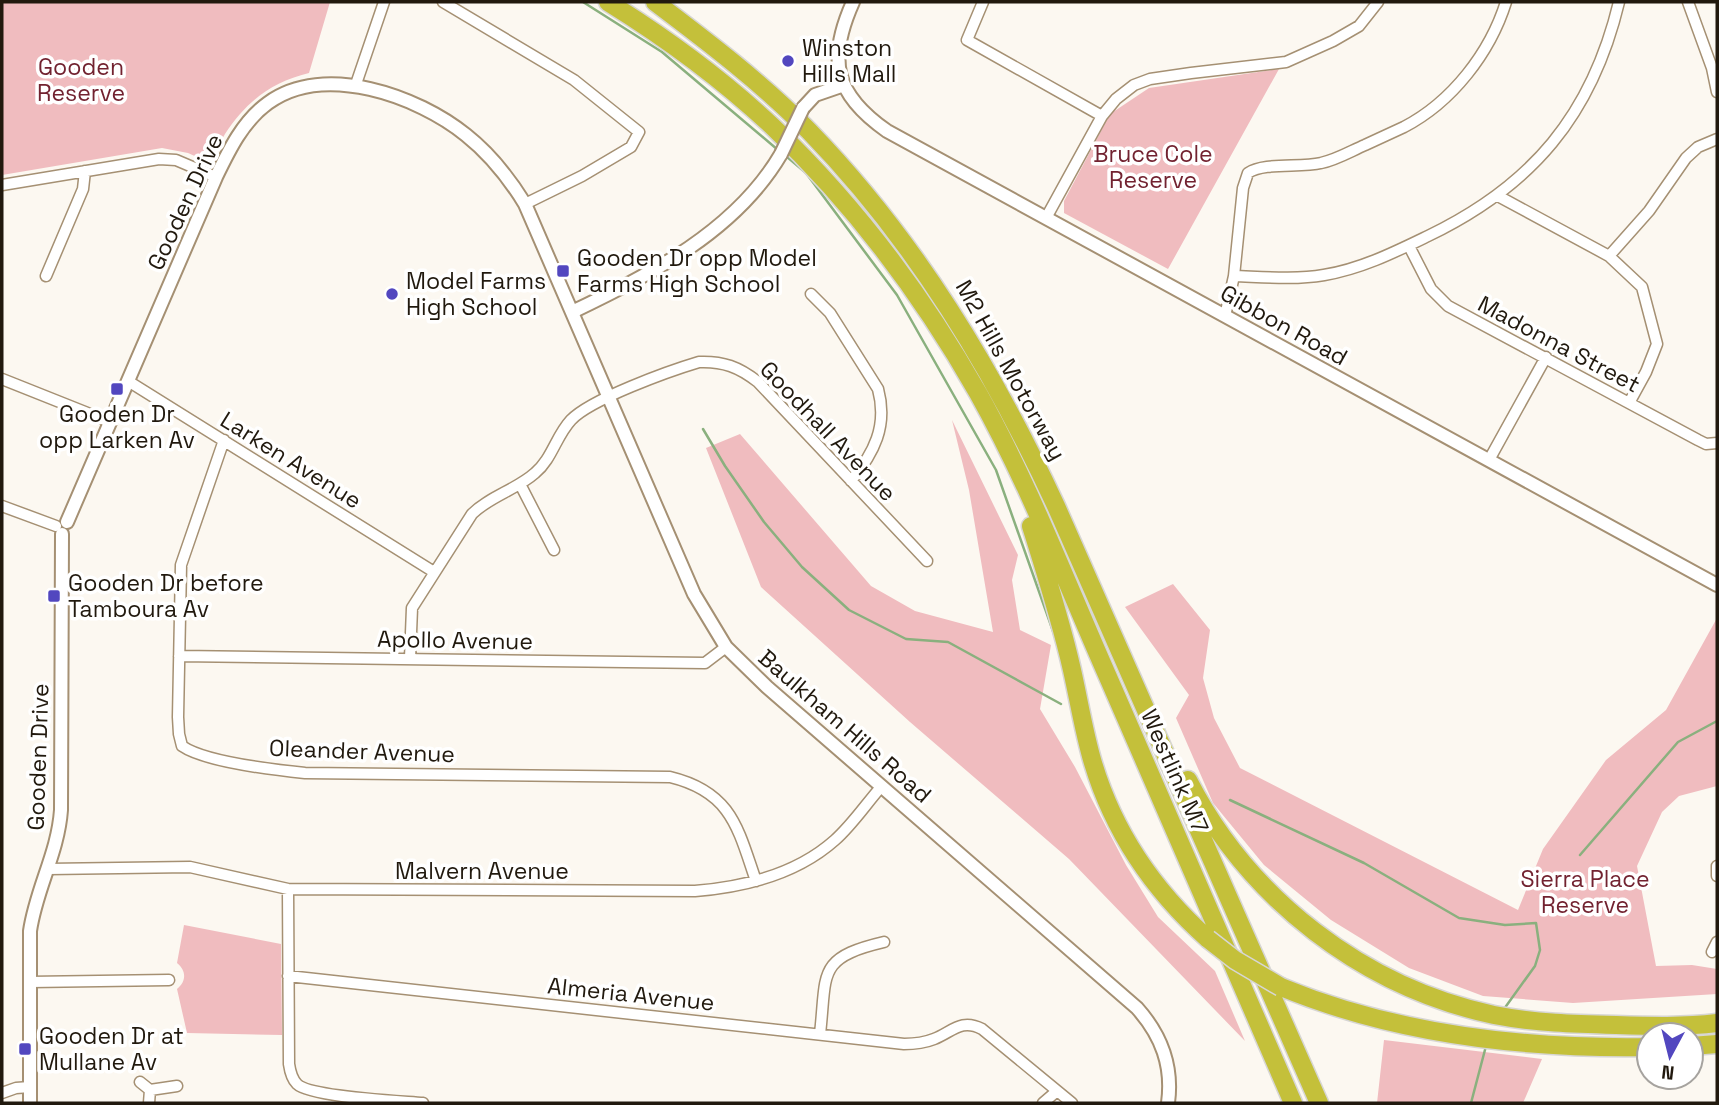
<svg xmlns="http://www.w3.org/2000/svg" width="1719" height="1105" viewBox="0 0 1719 1105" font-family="'Space Grotesk',sans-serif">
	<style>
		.green { fill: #f0bcbf }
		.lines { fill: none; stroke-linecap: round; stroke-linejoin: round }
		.stream { stroke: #8ab07e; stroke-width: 2.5 }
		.minor-casing { stroke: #a59073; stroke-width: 13 }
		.tertiary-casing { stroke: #a59073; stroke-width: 16 }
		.motorway-casing { stroke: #d7d6d4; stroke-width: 21 }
		.minor { stroke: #fff; stroke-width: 10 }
		.tertiary { stroke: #fff; stroke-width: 12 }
		.motorway { stroke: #c4c03a; stroke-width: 18 }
		.tertiary-bridge-casing { stroke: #a59073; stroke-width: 16; stroke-linecap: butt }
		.motorway-bridge-casing { stroke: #d7d6d4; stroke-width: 21; stroke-linecap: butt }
		.tertiary-bridge { stroke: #fff; stroke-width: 12 }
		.motorway-bridge { stroke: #c4c03a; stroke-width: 18 }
		.poi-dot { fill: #5247bf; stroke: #fff; stroke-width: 2.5 }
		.labels { text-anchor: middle; stroke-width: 7; stroke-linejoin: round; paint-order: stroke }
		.poi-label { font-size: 23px; fill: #21190e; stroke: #fff; text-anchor: start }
		.park-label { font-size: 23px; fill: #722230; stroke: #fff }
		.street-label { font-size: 23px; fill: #21190e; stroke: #fff }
	</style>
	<rect width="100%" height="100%" fill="#fcf8f1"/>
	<path class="green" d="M2 2H330L309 73C271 82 246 102 225 134 219 144 215 154 208 162L188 153 162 148 2 175Z
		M1279 69 1168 269 1064 213V201L1110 114 1149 88Z
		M952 420 1018 555 1012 580 1020 630 1051 645 1040 709 1075 767 1126 865 1158 917 1215 971 1245 1041 1069 859 910 722 761 587 706 448 740 434 871 586 915 611 993 632 969 490Z
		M1173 584 1210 630 1203 678 1214 718 1240 768 1518 910 1543 849 1560 825 1606 760 1666 710 1717 618V786L1679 796 1662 812 1637 866 1656 966 1692 965 1717 969V994L1573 1003 1483 996 1409 968 1331 920 1264 865 1213 803 1176 718 1189 695 1125 607Z
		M184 925 281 944 282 1035 187 1033 177 989C186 982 187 971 177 963Z
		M1384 1040 1542 1059 1523 1103H1377Z"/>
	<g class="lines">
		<path class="stream" d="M583 2 662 52 778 150
			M786 156 806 173 897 295 996 470 1054 634
			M703 429 725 466 764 522 802 567 849 610 906 639 948 642 1061 704
			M1230 800 1364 863 1459 918 1505 925 1536 923 1540 950 1535 966 1504 1009
			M1580 855 1678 742 1717 721
			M1471 1103 1486 1046"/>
		<g class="minor-casing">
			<path id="minor" d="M443 2 574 80 639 132 631 147 582 176 525 204
				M983 2 967 40 1102 116
				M1688 2 1712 68 1717 92
				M355 87 384 2
				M2 185 159 159 176 160 216 177
				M1498 196 1609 256 1642 287 1657 344 1646 372 1629 403
				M1046 218 1102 116 1116 99 1134 85 1150 79 1191 73 1286 62 1333 41 1359 26 1378 2
				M1409 246 1431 289 1448 306 1698 440 1706 444 1717 443
				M1609 256 1649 211 1686 158 1698 147 1717 139
				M46 276 83 189 85 171
				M1234 276C1263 277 1295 280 1324 275 1361 269 1395 252 1428 236 1532 186 1592 115 1619 2
				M811 294 830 313 878 389C888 426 874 453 851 481
				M1225 316 1234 276 1243 188 1248 173C1264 162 1300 168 1321 163 1336 160 1351 151 1365 145 1378 139 1391 133 1404 127 1452 102 1490 53 1506 2
				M2 379 110 422
				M128 381 434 572
				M224 440 181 565 178 717 179 734 182 746C205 762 276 770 305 773L670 777C732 792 738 829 756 881
				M1489 460 1546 357
				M520 484 554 550
				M2 506 56 526
				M179 656 705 663 726 647
				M410 658 412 608 472 514C490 496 516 490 535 473 552 459 556 436 571 420 591 399 669 371 699 362 723 361 739 367 758 382L927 561
				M1717 866V876
				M48 869 190 867 288 889 695 891C745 887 797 874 835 840 852 825 866 804 881 787
				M288 889 289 1064C290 1071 292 1079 297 1084 310 1097 400 1101 423 1103
				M1712 952 1717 942
				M288 976 904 1044C914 1044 924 1043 934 1039 952 1032 961 1018 982 1029L1072 1103
				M30 982 169 980
				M820 1034C827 973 816 958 884 942
				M140 1082 150 1090 149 1103
				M150 1090 177 1086
				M2 1093 16 1088 30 1087
				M1043 1103 1057 1091"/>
		</g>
		<g class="tertiary-casing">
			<path id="tertiary" d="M853 2C827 60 834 94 887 131L1717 585
				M803 108 815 95 844 85
				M572 312C650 275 736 231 781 154
				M67 522 216 177C229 150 243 121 268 103 324 62 418 96 466 135 490 154 509 178 525 204L694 594 726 647 767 687 1137 1008C1162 1036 1173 1066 1168 1103
				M30 1103V931C36 889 58 853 61 810L62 534"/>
		</g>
		<g class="motorway-casing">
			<path id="motorway" d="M608 2C666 38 722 79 772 126 853 203 923 296 978 393 1029 484 1066 582 1108 677 1170 819 1231 961 1293 1103
				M655 2C708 42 762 83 809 131 915 240 993 370 1056 506L1319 1103
				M1031 526C1046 574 1061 621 1072 670 1079 701 1084 733 1093 763 1114 833 1154 891 1208 939
				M1188 780C1249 899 1363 987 1494 1015 1535 1023 1575 1024 1616 1025 1650 1026 1684 1027 1717 1023
				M1281 987C1395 1034 1526 1049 1649 1047
				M1691 1046 1717 1044"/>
		</g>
		<use href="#minor" class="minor"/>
		<use href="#tertiary" class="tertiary"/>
		<use href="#motorway" class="motorway"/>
		<g class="tertiary-bridge-casing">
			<path id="tertiary-bridge" d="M781 154 803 108"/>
		</g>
		<g class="motorway-bridge-casing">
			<path id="motorway-bridge" d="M1208 939 1235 960 1281 987"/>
		</g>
		<use href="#tertiary-bridge" class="tertiary-bridge"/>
		<use href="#motorway-bridge" class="motorway-bridge"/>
	</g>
	<g class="poi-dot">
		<circle cx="788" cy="61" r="7"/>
		<rect x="556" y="264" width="14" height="14" rx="3.5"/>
		<circle cx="392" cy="294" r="7"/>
		<rect x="110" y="382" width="14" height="14" rx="3.5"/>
		<rect x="47" y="589" width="14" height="14" rx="3.5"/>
		<rect x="18" y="1042" width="14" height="14" rx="3.5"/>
	</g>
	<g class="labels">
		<g class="poi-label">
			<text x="802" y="56">Winston<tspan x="802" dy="26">Hills Mall</tspan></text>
			<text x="577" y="266">Gooden Dr opp Model<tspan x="577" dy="26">Farms High School</tspan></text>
			<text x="406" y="289">Model Farms<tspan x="406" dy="26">High School</tspan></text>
			<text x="117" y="422" text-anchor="middle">Gooden Dr<tspan x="117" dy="26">opp Larken Av</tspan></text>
			<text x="68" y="591">Gooden Dr before<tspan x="68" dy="26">Tamboura Av</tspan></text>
			<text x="39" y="1044">Gooden Dr at<tspan x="39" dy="26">Mullane Av</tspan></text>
		</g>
		<g class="park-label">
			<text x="81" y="75">Gooden<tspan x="81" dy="26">Reserve</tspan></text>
			<text x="1153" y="162">Bruce Cole<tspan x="1153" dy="26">Reserve</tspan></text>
			<text x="1585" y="887">Sierra Place<tspan x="1585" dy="26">Reserve</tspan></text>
		</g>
		<g class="street-label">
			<text transform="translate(185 202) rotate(-65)" y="8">Gooden Drive</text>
			<text transform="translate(1284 325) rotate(29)" y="8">Gibbon Road</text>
			<text transform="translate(1559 344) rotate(28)" y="8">Madonna Street</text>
			<text transform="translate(1011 370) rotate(61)" y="8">M2 Hills Motorway</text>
			<text transform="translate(828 431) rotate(46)" y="8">Goodhall Avenue</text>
			<text transform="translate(291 460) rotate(32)" y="8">Larken Avenue</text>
			<text transform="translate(455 640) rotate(1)" y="8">Apollo Avenue</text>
			<text transform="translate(845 726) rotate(41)" y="8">Baulkham Hills Road</text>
			<text transform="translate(362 751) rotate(2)" y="8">Oleander Avenue</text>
			<text transform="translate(38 757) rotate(-88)" y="8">Gooden Drive</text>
			<text transform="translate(1175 771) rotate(66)" y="8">Westlink M7</text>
			<text x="482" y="879">Malvern Avenue</text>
			<text transform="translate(631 994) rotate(6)" y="8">Almeria Avenue</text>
		</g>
	</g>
	<rect width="1719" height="1105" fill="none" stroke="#21190e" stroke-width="7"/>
	<g transform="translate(1670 1056) rotate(187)"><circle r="33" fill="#ffffff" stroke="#a6a39f" stroke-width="2"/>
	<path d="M0-5L12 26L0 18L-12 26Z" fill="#5247bf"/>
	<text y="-10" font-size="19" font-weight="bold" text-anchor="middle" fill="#21190e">N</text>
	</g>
</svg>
